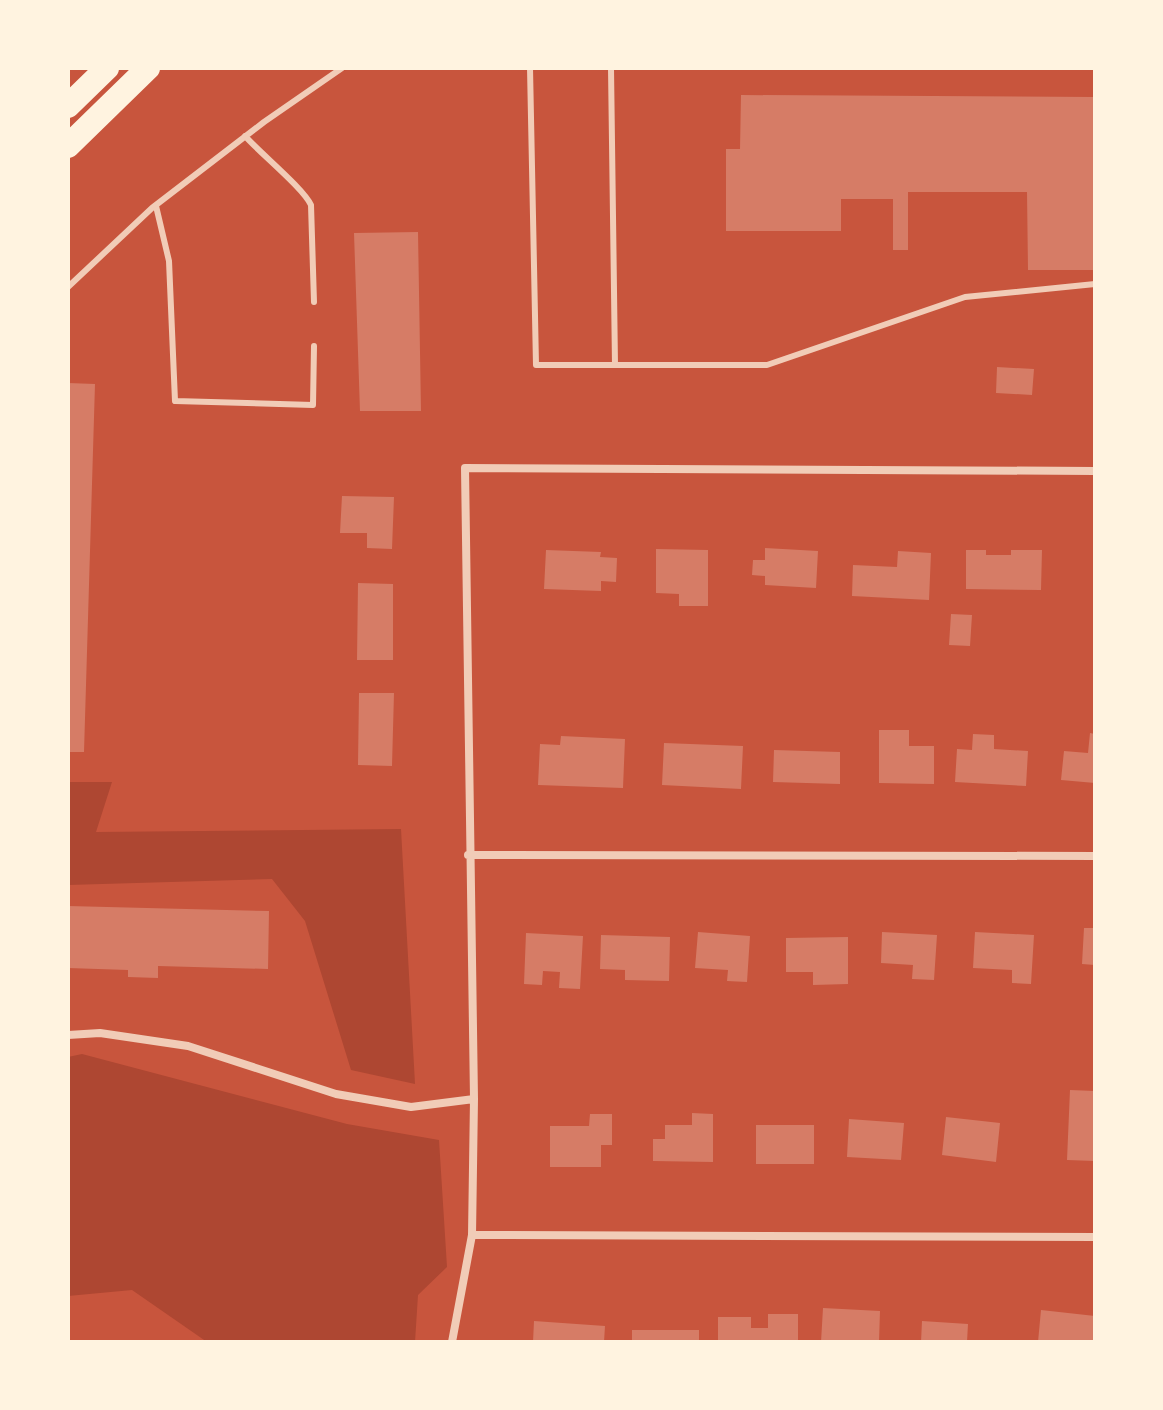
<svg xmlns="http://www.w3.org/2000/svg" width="1163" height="1410" viewBox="0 0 1163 1410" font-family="Poppins,sans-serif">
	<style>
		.green { fill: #ae4732 }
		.building { fill: #d67c66 }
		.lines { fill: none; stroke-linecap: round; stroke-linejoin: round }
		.service { stroke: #f1ccb7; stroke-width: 6 }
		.minor { stroke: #f1ccb7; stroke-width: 8 }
		.motorway { stroke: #fff3e0; stroke-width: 24 }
	</style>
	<rect width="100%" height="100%" fill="#c8553d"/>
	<path class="green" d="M68 782H112L96 832 401 829 415 1084 351 1070 305 921 272 879 68 885Z
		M82 1054 347 1124 439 1140 447 1267 418 1295 415 1342H207L132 1290 68 1296V1057Z"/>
	<path class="building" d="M741 95 1095 97V270H1028L1027 192H908V250H893V199H841V231H726V149H740Z
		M418 232 421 411H360L354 233Z
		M997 367 1034 369 1032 395 996 393Z
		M68 383 95 384 84 752H68Z
		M342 496 394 497 392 549 367 548V533H340Z
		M765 548 818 551 816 588 765 585V576L752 575 753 560H765Z
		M656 549 708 550V606H679V594L656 593Z
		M546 550 601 552 600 557 617 558 616 582 601 581V591L544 589Z
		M966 550H986V555H1011V550H1042L1041 590 966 589Z
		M898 551 931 553 929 600 852 596 853 565 897 567Z
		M358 583 393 584V660H357Z
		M951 614 972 615 970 646 949 645Z
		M359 693H394L392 766 358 765Z
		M879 730H909V746H934V784L879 783Z
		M1090 733 1095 734V783L1061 780 1064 751 1088 753Z
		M973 734 994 735V749L1028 751 1026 786 955 782 957 749 972 750Z
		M561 736 625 739 623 788 538 785 540 744 560 745Z
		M664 743 743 746 741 789 662 785Z
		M774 750 840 752V784L773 782Z
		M68 906 269 911 268 969 158 966V978L128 977V970L68 968Z
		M1084 928H1095V965L1082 964Z
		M698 932 750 936 747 982 727 981 728 970 695 968Z
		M882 932 937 935 934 980 912 979 913 965 881 963Z
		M975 932 1034 935 1031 984 1012 983V970L973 968Z
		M526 933 583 936 580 989 559 988 560 972 543 971 542 985 524 984Z
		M601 935 670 937 669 981 625 980V970L600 969Z
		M848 937V984L813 985V972H786V938Z
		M1070 1090 1095 1091V1161L1067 1160Z
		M692 1113 713 1114V1162L653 1161V1139H665V1125H692Z
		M590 1114H612V1145H601V1167H550V1126H589Z
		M946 1117 1000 1123 996 1162 942 1155Z
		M849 1119 904 1123 901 1160 847 1157Z
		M756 1125H814V1164H756Z
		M823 1308 880 1311 879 1342H821Z
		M1041 1310 1095 1316V1342H1038Z
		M768 1314H798V1342H718V1317H751V1328H768Z
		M534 1321 605 1326 604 1342H533Z
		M922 1321 968 1324 967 1342H921Z
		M632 1330H699V1342H632Z"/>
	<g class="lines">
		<path class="service" d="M530 68 536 365H767L965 297 1095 284
			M611 68 615 365
			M245 136C261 154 303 188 311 205L314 302
			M156 206 169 261 175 401 313 405 314 346
			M68 287 152 208 264 122 342 68"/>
		<path class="minor" d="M468 855 1095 856
			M68 1035 100 1033 188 1046 336 1094 411 1107 474 1099
			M472 1235 1095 1237
			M452 1342 472 1235 474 1099 465 468 1095 471"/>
		<path class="motorway" d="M68 106 107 68
			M68 146 148 68"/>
	</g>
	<rect width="1163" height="1410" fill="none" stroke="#fff3e0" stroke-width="140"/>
</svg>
